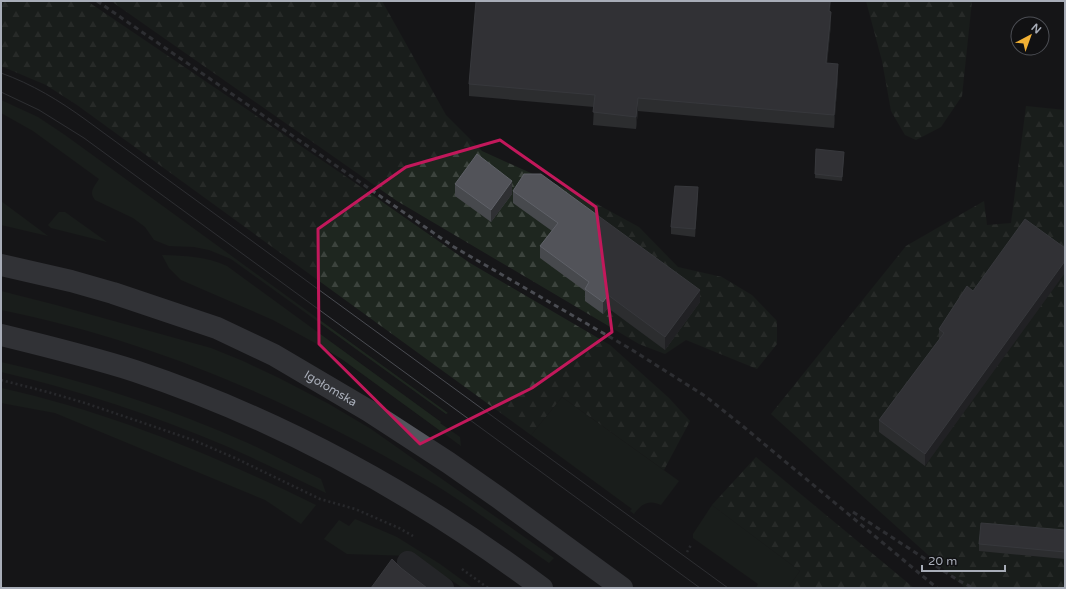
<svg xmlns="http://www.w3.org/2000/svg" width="1066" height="589" viewBox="0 0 1066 589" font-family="'Varela Round',sans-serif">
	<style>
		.grass { fill: #1e261f }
		.forest { fill: url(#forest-firs) }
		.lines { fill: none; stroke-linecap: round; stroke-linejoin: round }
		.path { stroke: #3d3f44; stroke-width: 2.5; stroke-dasharray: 2 3; stroke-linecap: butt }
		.minor { stroke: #37383d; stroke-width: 22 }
		.major { stroke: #53555c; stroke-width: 22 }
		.tram { stroke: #4a4c52; stroke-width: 1 }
		.rail { stroke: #4a4c52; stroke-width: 3; stroke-dasharray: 5 4; stroke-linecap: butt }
		.wall { fill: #47494d }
		.shaded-wall { fill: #2f3033 }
		.building { fill: #525359; stroke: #5f6168 }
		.marked { fill: none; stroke: #c2185b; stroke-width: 3; stroke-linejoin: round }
		.labels { text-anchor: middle; stroke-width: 3; stroke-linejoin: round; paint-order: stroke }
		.street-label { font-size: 12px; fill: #a8adb8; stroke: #111113 }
	</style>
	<defs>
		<pattern id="forest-firs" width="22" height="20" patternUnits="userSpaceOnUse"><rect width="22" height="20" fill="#1e261f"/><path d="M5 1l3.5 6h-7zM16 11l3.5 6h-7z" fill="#3c433d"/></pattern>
	</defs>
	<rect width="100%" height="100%" fill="#161618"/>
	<path class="grass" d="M1 100 38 117 65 135 448 413 446 414 231 259 209 250 194 247 169 246 154 240 145 227 133 218 95 200C88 192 95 186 99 179L33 131 1 113Z
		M1 201 48 236 1 225Z
		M59 212H65L107 242 51 228 48 225Z
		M162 255C185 256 206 256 227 266L441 422 440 423 460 437 461 446 343 360 317 344 273 320 181 280 169 268Z
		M1 291 56 305 211 348 243 361 279 378 329 404 371 429 554 558 549 563C508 535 468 504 425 479 291 401 154 341 1 310Z
		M1 362C86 381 170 408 250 444 274 455 297 468 321 479L326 493C293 477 260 461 226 446 153 415 78 390 1 372Z
		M1 388C111 412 215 456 316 505L301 524 265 500 55 413 1 403Z
		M562 397 679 481 661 505C649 499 641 504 634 514L630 511 632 509 531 435Z
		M712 505 800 571 788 588H756L758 584 693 538V534Z
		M355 519 397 537 440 564 473 588H463L414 556 347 554 324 539 339 520 349 526Z"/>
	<path class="forest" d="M1 1H87L348 178 470 263 610 345 669 398 690 421 664 470 562 397 531 435 77 105 46 85 1 66Z
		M111 1H382L446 115 482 151 584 197 639 227 678 267 722 277 752 295 777 321V344L757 369 686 340 665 354 639 344 397 201Z
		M866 1H972L962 96 941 127 916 140 905 135 891 111 882 61Z
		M1026 106 1065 110V588H965L771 414 906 246 984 201 987 225 1011 223Z
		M756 457 914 588H788L800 571 712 505Z"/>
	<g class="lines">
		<path class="path" d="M1 380 51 393 85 403 193 440 235 458 320 499 355 509 399 528 413 536
			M687 552 691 545
			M462 569 488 588"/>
		<path class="minor" d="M408 562 443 588"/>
		<g class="major">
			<path id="s1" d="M1 265 71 281 113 293 217 328 274 355 369 411 449 463 499 498 622 588"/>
			<path d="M1 335C46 346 91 357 135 371 282 420 419 496 542 588"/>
		</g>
		<path class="tram" d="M1 73C32 84 60 101 86 120L728 588
			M1 92 39 110 84 138 700 588"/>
		<path class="rail" d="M97 1 454 247 629 348 705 396 739 423 937 588
			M853 512 956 579 973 588"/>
	</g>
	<path class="wall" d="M830 11 831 24 827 63 838 77 834 128 638 111 636 129 593 125 594 107 469 96V84Z
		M816 149 844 156 842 181 815 178Z
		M455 184 512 194 491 222 455 196Z
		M513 191 700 302 665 350 608 308 603 314 585 301V291L540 258V246L552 231 513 203Z
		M698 195 695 237 671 234V227Z
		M967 286 925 466 879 432V420L939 340V329Z
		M1065 530V559L979 551V544Z"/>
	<path class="shaded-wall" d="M830 1H831L829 23V11Z
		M831 12V24L826 75V63Z
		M838 64V77L834 128V115Z
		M638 98V111L636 129V117Z
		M512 181V194L491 222V210Z
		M698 187V195L695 237V229Z
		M1065 261V273L925 466V454Z
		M700 290V302L665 350V337Z
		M608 295V308L603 314V302Z"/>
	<path class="building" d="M476 1H830L829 11 831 12 826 63 838 64 834 115 638 98 636 117 593 112 595 95 469 84Z
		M816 149 844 152 842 177 815 174Z
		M477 154 512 181 491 210 455 184Z
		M524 174H541L700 290 665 337 608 295 603 302 585 289 589 282 540 246 558 223 513 191Z
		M675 186 698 187 695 229 671 227Z
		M1025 219 1065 248V261L925 454 879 420 944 333 939 329 967 286 973 291Z
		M981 523 1065 530V552L979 544Z
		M392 559 401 568 427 588H371Z"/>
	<path d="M0 0H1066V589H0ZM500 140 596 207 612 332 532 388 420 444 319 344 318 229 406 167Z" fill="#161618" fill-opacity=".55" fill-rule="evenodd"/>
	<path class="marked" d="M500 140 596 207 612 332 532 388 420 444 319 344 318 229 406 167Z"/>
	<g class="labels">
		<g class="street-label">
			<text dy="4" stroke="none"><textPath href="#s1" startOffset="354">Igołomska</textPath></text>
		</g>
	</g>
	<rect width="1066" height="589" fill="none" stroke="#a8adb8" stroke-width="4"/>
	<g transform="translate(1030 36) rotate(41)"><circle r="19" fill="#111113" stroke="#4d4f55"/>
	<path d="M0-3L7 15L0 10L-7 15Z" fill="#f2b134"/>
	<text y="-6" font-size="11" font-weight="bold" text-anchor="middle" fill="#a8adb8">N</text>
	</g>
	<path d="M922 565v6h83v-6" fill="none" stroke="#a8adb8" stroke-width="2"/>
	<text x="928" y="565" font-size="12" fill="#a8adb8" stroke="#111113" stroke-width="3" paint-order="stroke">20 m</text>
</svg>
